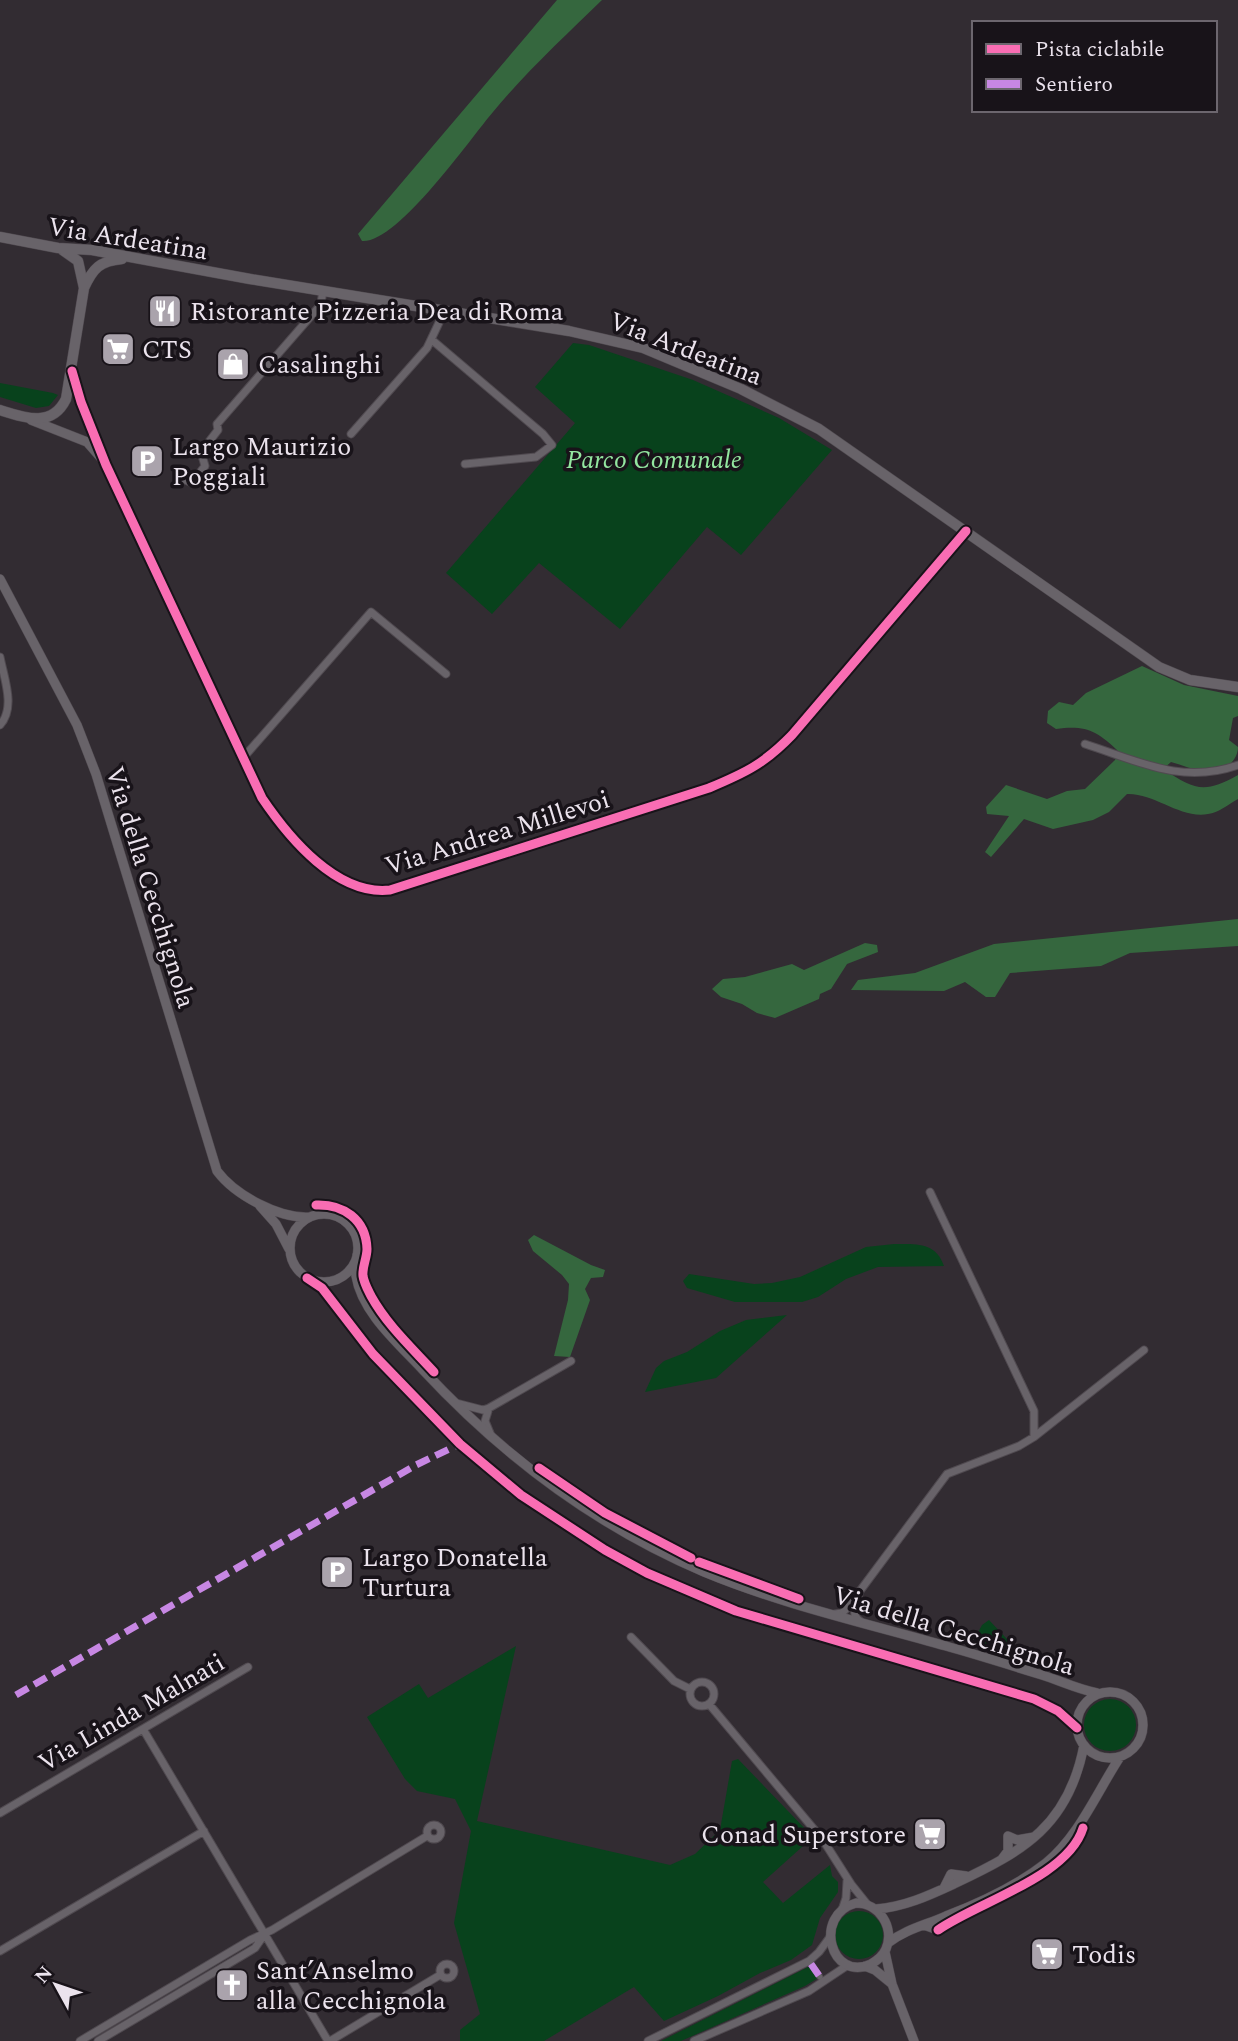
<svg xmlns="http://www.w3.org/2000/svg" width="1238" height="2041" viewBox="0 0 1238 2041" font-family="Spectral,serif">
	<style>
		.green { fill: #08421c }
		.forest { fill: #35673e }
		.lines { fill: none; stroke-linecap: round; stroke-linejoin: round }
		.pedestrian-casing { stroke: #504a50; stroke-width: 7 }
		.minor-casing { stroke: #504a50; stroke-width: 9 }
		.tertiary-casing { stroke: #504a50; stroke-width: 10 }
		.secondary-casing { stroke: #504a50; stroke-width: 11 }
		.pedestrian { stroke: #686369; stroke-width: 5 }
		.minor { stroke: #686369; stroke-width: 7 }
		.tertiary { stroke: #686369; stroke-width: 9 }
		.secondary { stroke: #686369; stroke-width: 10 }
		.quiet { stroke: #c787e3; stroke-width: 7; stroke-dasharray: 14 7; stroke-linecap: butt }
		.cycleway-casing { stroke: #181319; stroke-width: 13 }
		.cycleway { stroke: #f96db3; stroke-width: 9 }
		.labels { text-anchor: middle; stroke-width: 7; stroke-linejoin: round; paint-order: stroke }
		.street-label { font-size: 26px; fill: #ebe3ed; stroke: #181319 }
		.poi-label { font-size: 26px; fill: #ebe3ed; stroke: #181319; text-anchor: start }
		.park-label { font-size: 26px; font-style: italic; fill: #93e7a0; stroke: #181319 }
	</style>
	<rect width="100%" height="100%" fill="#322c32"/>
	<path class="green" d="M573 343 589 345 693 380 779 418 832 450 741 555 707 527 620 629 539 563 492 614 446 573 575 423 535 387Z
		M0 383 53 393 58 395 49 406 36 408 0 397Z
		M894 1244C916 1244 936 1242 944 1266L878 1267 846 1279 818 1297 802 1302H735L687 1288 683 1281 689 1274 754 1284 772 1283 800 1277 866 1247Z
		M787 1315 716 1378 645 1392 656 1368 664 1361 687 1352 720 1331 746 1320Z
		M989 1620 1022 1655 1024 1659 972 1644 982 1625Z
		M516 1646 477 1821 670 1865 695 1854 720 1830 732 1761 738 1759 813 1837 763 1882 783 1903 830 1865 832 1876 838 1882V1892L820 1918 812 1945 791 1960 760 1973 718 1996 664 2021 634 1987 544 2041H460V2030L480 2014 454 1923 471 1831 455 1799 417 1791 405 1779 367 1717 419 1684 428 1698Z
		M1084 1725a26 26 0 1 1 52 0a26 26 0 1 1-52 0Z
		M835 1935a24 24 0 1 1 48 0a24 24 0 1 1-48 0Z
		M810 1966 818 1978 805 1986 681 2041H661Z"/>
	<path class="forest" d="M557 0H602C565 36 526 72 493 112 470 139 397 244 362 241L358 234Z
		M1142 666 1184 685 1238 696V716L1233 718 1229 740 1238 747C1238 762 1221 775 1206 772 1194 770 1182 765 1171 762L1163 769C1195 790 1204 794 1238 775V799C1229 804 1218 813 1208 814 1180 819 1155 793 1127 794L1109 812 1093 820 1053 829 1024 819 991 857 985 852 1009 816 987 814 986 807 1006 785 1047 799 1067 791 1085 789 1115 760 1118 751C1097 731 1086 725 1056 729L1047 723 1048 711 1059 702 1073 705 1086 693Z
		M1238 919V946L1130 953 1101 966 1010 973 995 997H986L965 982 944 991 851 990 858 980 915 973 994 944Z
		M865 943 877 945 878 952 847 964 831 989 820 994 819 999 775 1018 757 1013 742 1004 721 997 712 989 723 979 745 977 792 964 804 970Z
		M534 1235 591 1265 605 1270 603 1277 591 1278 585 1289 590 1300 570 1357 554 1356 568 1300 569 1284 562 1275 533 1251 528 1240Z"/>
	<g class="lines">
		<g class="pedestrian-casing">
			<path id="pedestrian" d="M811 1964 820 1977"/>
		</g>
		<g class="minor-casing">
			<path id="minor" d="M432 340 543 434 552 445 536 457 465 464
				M351 434 427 348 445 310
				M183 479 192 483 205 466 201 452 218 430 217 424 318 308 321 303 323 291
				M0 657C4 678 16 708 0 725
				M1085 744C1138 761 1182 785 1238 765
				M243 758 371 612 446 674
				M930 1192 1034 1411V1436
				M456 1403 483 1410 489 1408 571 1361
				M489 1408 485 1421 490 1433
				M859 1594C856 1604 850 1614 860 1621
				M835 1614 842 1613 848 1607 947 1474 1019 1446 1034 1437 1144 1350
				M631 1637 674 1681 690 1689
				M690 1694a12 12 0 1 1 24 0a12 12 0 1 1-24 0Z
				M709 1704 823 1840 851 1884 867 1904
				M143 1729 328 2041
				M0 1813 248 1667
				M427 1832a7 7 0 1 1 14 0a7 7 0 1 1-14 0Z
				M842 1910 846 1898 847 1881
				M0 1951 204 1831
				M440 1971a7 7 0 1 1 14 0a7 7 0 1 1-14 0Z
				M80 2041 250 1940 272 1930 427 1836
				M98 2041 255 1948 264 1935
				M330 2041 440 1975
				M648 2041 809 1961 819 1952 830 1937
				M694 2041 809 1991 848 1965"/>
		</g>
		<g class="tertiary-casing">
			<path id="tertiary" d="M72 371 81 402 106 465 262 798C289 838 337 896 390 890L709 788C745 773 764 764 792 735L966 531
				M31 420 87 442 101 458
				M0 579 77 725 96 774 217 1171C235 1195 279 1219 310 1217
				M260 1206 276 1224 289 1249
				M290 1248a34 34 0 1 1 68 0a34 34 0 1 1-68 0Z
				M357 1255C357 1262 356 1270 356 1276 362 1313 399 1344 423 1370 502 1455 596 1526 704 1572 781 1604 865 1623 946 1646 978 1655 1010 1665 1042 1675 1061 1681 1077 1689 1097 1693
				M307 1278 322 1288 373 1354 460 1444 521 1495 605 1550 647 1573 736 1611 1034 1699 1058 1711 1077 1728
				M1077 1725a33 33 0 1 1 66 0a33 33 0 1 1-66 0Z
				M1002 1859 1008 1851V1836L1017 1840 1034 1837
				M944 1888 951 1874 966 1876
				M856 1903C879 1903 895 1927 886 1949 883 1956 878 1960 871 1964 831 1983 812 1915 856 1903Z
				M876 1909C905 1907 930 1895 956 1883 1024 1851 1069 1825 1084 1745
				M924 1925 938 1930 946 1918
				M888 1943C906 1929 926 1925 946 1916 980 1903 1018 1885 1046 1863 1079 1836 1097 1792 1120 1757
				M885 1952 892 1984 914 2041
				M865 1966 875 1970 891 1983"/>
		</g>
		<g class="secondary-casing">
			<path id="secondary" d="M0 237 58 248 92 250 250 279 569 331 643 348 741 389 819 429 1159 667 1190 680 1238 687
				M84 288C93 268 100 261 122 259
				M0 410C25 418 52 428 66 399L84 288 78 261 61 249"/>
		</g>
		<use href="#pedestrian" class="pedestrian"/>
		<use href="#minor" class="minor"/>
		<use href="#tertiary" class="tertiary"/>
		<use href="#secondary" class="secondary"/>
		<path class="quiet" d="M16 1695 416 1465 460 1444
			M811 1964 820 1977"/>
		<g class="cycleway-casing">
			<path id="cycleway" d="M72 371 81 402 106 465 262 798C289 838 337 896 390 890L709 788C745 773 764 764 792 735L966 531
				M316 1205C343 1204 366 1219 367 1249 367 1258 362 1267 363 1276 364 1283 368 1290 371 1296 387 1325 412 1348 434 1372
				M307 1278 322 1288 373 1354 460 1444 521 1495 605 1550 647 1573 736 1611 1034 1699 1058 1711 1077 1728
				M539 1468 605 1513 691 1558
				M699 1562 799 1599
				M938 1930C978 1902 1068 1877 1083 1828"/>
		</g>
		<use href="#cycleway" class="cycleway"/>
	</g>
	<defs>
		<g id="restaurant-square" transform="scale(1.75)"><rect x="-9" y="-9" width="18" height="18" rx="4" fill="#aaa3ac" stroke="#181319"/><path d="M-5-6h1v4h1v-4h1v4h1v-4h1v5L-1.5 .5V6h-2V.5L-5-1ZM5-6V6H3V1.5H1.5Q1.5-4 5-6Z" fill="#fff"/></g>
		<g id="supermarket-square" transform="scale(1.75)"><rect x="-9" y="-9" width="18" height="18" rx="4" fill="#aaa3ac" stroke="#181319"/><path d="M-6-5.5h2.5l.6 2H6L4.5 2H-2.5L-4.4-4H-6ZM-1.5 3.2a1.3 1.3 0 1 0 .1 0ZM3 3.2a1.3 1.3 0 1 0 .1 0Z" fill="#fff"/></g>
		<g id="shop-square" transform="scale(1.75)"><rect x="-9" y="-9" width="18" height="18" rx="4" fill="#aaa3ac" stroke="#181319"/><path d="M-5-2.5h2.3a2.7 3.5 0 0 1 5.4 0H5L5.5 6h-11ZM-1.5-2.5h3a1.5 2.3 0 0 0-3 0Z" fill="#fff"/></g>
		<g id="parking-square" transform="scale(1.75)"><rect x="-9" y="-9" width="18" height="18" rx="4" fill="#aaa3ac" stroke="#181319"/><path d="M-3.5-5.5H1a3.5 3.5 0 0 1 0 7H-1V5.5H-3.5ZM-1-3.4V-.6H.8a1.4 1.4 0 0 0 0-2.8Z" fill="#fff"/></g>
		<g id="church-square" transform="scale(1.75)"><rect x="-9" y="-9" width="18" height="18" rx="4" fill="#aaa3ac" stroke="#181319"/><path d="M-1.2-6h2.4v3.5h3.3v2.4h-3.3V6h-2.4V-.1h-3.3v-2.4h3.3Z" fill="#fff"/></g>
	</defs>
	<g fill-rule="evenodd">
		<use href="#restaurant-square" x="165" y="311"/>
		<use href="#supermarket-square" x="118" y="349"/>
		<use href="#shop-square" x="233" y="364"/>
		<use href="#parking-square" x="147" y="461"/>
		<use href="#parking-square" x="337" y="1572"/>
		<use href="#supermarket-square" x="930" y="1834"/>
		<use href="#supermarket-square" x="1047" y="1954"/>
		<use href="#church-square" x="232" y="1985"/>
	</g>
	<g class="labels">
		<g class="street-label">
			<text transform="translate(128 238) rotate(9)" y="9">Via Ardeatina</text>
			<text transform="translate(686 348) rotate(21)" y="9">Via Ardeatina</text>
			<text transform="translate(497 832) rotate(-17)" y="9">Via Andrea Millevoi</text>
			<text transform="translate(151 887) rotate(73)" y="9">Via della Cecchignola</text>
			<text transform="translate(954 1630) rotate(17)" y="9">Via della Cecchignola</text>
			<text transform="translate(131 1712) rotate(-30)" y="9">Via Linda Malnati</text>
		</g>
		<g class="poi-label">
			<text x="190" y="320">Ristorante Pizzeria Dea di Roma</text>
			<text x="142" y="358">CTS</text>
			<text x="258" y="373">Casalinghi</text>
			<text x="172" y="455">Largo Maurizio<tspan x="172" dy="30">Poggiali</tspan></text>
			<text x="362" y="1566">Largo Donatella<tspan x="362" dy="30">Turtura</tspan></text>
			<text x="906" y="1843" text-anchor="end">Conad Superstore</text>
			<text x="1072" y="1963">Todis</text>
			<text x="256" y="1979">Sant’Anselmo<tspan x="256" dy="30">alla Cecchignola</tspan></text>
		</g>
		<g class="park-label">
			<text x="654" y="468">Parco Comunale</text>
		</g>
	</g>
	<rect x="972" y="21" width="245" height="91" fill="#181319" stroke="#6c666e" stroke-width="2"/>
	<rect x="986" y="44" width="35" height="10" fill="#f96db3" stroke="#6c666e" stroke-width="2"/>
	<text x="1035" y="56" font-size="21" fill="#ebe3ed">Pista ciclabile</text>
	<rect x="986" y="79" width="35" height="10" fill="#c787e3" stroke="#6c666e" stroke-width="2"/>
	<text x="1035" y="91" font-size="21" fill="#ebe3ed">Sentiero</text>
	<g transform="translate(56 1985) rotate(310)" stroke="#181319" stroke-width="5" paint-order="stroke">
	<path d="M0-5L12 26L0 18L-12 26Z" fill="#ebe3ed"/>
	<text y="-10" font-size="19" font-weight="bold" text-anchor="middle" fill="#ebe3ed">N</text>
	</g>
</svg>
